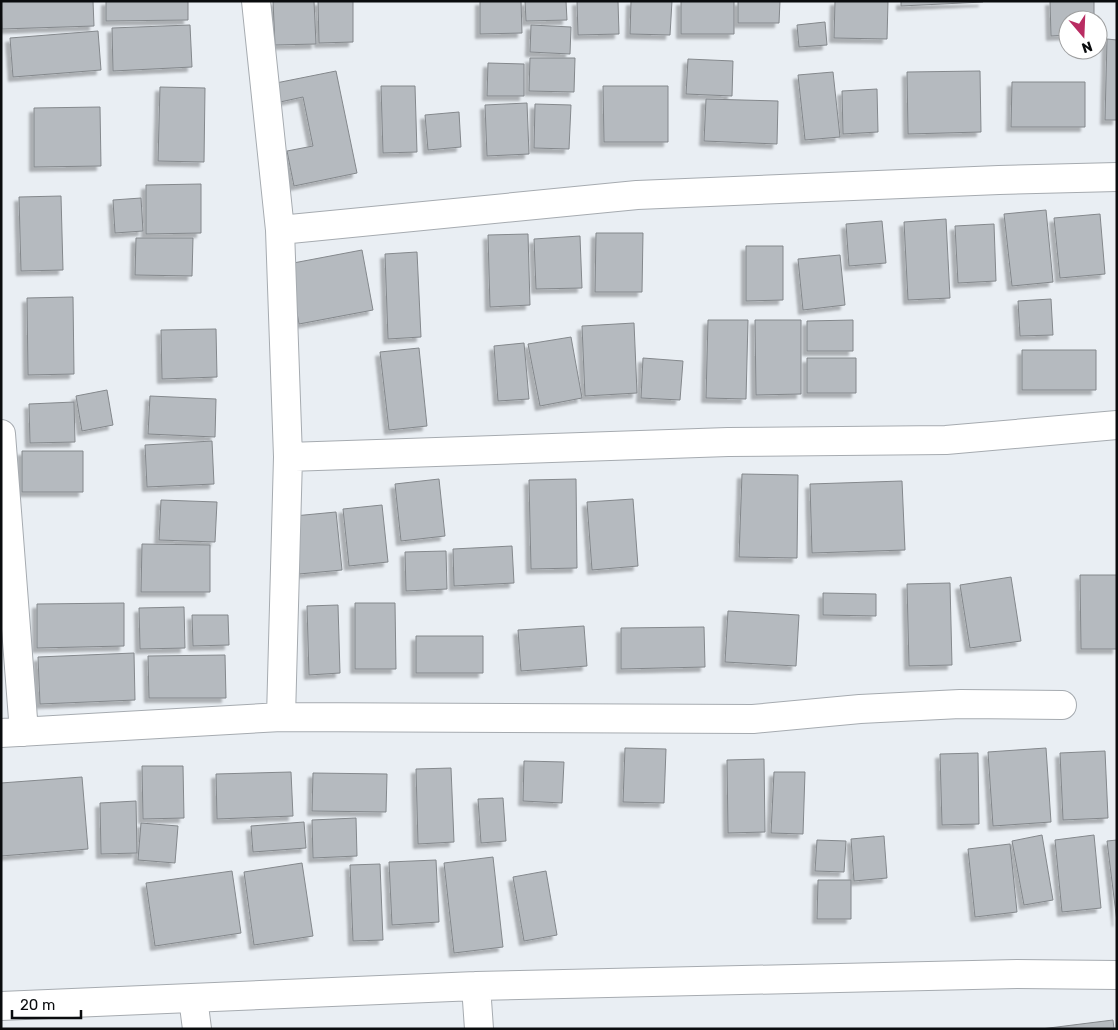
<svg xmlns="http://www.w3.org/2000/svg" width="1118" height="1030" viewBox="0 0 1118 1030" font-family="Rubik,sans-serif">
	<style>
		.building { fill: #b5babf; stroke: #84888c; filter: url(#shadow) }
		.lines { fill: none; stroke-linecap: round; stroke-linejoin: round }
		.street-casing { stroke: #a6abb0; stroke-width: 30 }
		.street { stroke: #fff; stroke-width: 28 }
	</style>
	<defs>
		<filter id="shadow"><feDropShadow dx="-4.5" dy="4.5" stdDeviation="1" flood-color="#0004"/></filter>
	</defs>
	<rect width="100%" height="100%" fill="#e9eef3"/>
	<path class="building" d="M1 1H93L94 26 2 29Z
		M106 1H188V20L106 21Z
		M273 1H314L316 44 275 45Z
		M318 1H353V42L319 43Z
		M480 1H521L522 33 480 34Z
		M525 1H566L567 20 526 21Z
		M577 1H618L619 34 578 35Z
		M631 1H672L670 35 630 34Z
		M681 1H734V34H681Z
		M738 1H780L779 23H738Z
		M835 1H888L887 39 834 38Z
		M901 1H983V2L901 6Z
		M1050 1H1094V20H1068V35L1051 36Z
		M825 22 827 45 799 47 797 25Z
		M190 25 192 67 113 71 112 28Z
		M531 25 571 27 570 54 530 52Z
		M98 31 101 70 13 77 10 38Z
		M1107 39 1117 40V120H1105Z
		M530 58H575L574 92 529 91Z
		M688 59 733 61 732 96 686 94Z
		M488 63 524 64V96H487Z
		M336 71 357 173 294 186 287 151 313 146 303 97 280 102 276 83Z
		M980 71 981 132 908 134 907 72Z
		M833 72 840 137 805 140 798 75Z
		M1012 82H1085V127H1011Z
		M381 86H415L417 152 383 153Z
		M603 86H668V142H604Z
		M160 87 205 88 204 162 158 161Z
		M877 89 878 132 843 134 842 91Z
		M706 99 778 101 777 144 704 141Z
		M527 103 529 154 487 156 485 105Z
		M535 104 571 105 569 149 534 148Z
		M100 107 101 166 34 167V108Z
		M459 112 461 147 428 150 425 115Z
		M201 184V233L146 234V185Z
		M61 196 63 270 21 271 19 197Z
		M141 198 143 231 115 233 113 200Z
		M1046 210 1053 282 1012 286 1004 214Z
		M1100 214 1105 274 1060 278 1054 218Z
		M946 219 950 298 908 300 904 222Z
		M882 221 886 263 849 266 846 224Z
		M994 224 996 281 958 283 955 226Z
		M596 233H643L642 292H595Z
		M528 234 530 305 490 307 488 235Z
		M580 236 582 288 536 289 534 239Z
		M136 238H193L192 276 135 275Z
		M746 246H783V300L746 301Z
		M362 250 373 310 299 324 288 264Z
		M417 252 421 337 388 339 385 254Z
		M840 255 845 305 803 310 798 259Z
		M73 297 74 374 28 375 27 298Z
		M1051 299 1053 335 1020 336 1018 301Z
		M708 320H748L746 399 706 398Z
		M755 320H801V394L756 395Z
		M853 320V351H807V321Z
		M634 323 637 393 585 396 582 326Z
		M216 329 217 377 162 379 161 330Z
		M571 337 582 398 540 406 528 344Z
		M524 343 529 399 498 401 494 346Z
		M419 348 427 426 389 430 380 352Z
		M1022 350H1096V390H1022Z
		M643 358 683 361 680 400 641 398Z
		M807 358H856V393H807Z
		M107 390 113 425 82 431 76 396Z
		M150 396 216 399 215 437 148 434Z
		M74 402 75 442 30 443 29 404Z
		M212 441 214 484 147 487 145 445Z
		M22 451H83V492H22Z
		M742 474 798 475 797 558 739 557Z
		M439 479 445 536 401 541 395 484Z
		M576 479 577 568 531 569 529 480Z
		M902 481 905 550 812 553 810 484Z
		M633 499 638 566 592 570 587 502Z
		M161 500 217 502 215 542 159 540Z
		M382 505 388 562 349 566 343 509Z
		M336 512 342 570 299 574 294 516Z
		M142 544 210 545V592H141Z
		M512 546 514 583 454 586 453 549Z
		M446 551 447 589 406 591 405 552Z
		M1080 575H1117V649H1081Z
		M1011 577 1021 641 970 648 960 585Z
		M950 583 952 665 909 666 907 584Z
		M823 593 876 594V616L823 615Z
		M124 603V646L37 648V604Z
		M355 603H395L396 669H355Z
		M338 605 340 673 309 675 307 606Z
		M184 607 185 648 140 649 139 608Z
		M728 611 799 615 796 666 725 662Z
		M192 615H228L229 645 193 646Z
		M584 626 587 666 521 671 518 630Z
		M704 627 705 667 621 669V628Z
		M416 636H483V673H416Z
		M134 653 135 700 40 704 38 657Z
		M225 655 226 698H149L148 656Z
		M625 748 666 749 664 803 623 802Z
		M1046 748 1051 822 993 826 988 752Z
		M1105 751 1108 818 1063 820 1060 753Z
		M978 753 979 824 942 825 940 754Z
		M764 759 765 832 728 833 727 760Z
		M524 761 564 762 562 803 523 801Z
		M142 766H183L184 818 143 819Z
		M451 768 454 842 418 844 416 769Z
		M291 772 293 816 217 819 216 774Z
		M774 772H805L803 834 771 833Z
		M313 773 387 774 386 812 312 811Z
		M82 777 88 849 1 856V783Z
		M503 798 506 841 481 843 478 799Z
		M136 801 137 853 101 854 100 803Z
		M356 818 357 856 313 858 312 820Z
		M304 822 306 848 253 852 251 826Z
		M141 823 178 826 175 863 138 860Z
		M1042 835 1053 900 1024 905 1012 841Z
		M1094 835 1101 908 1062 912 1055 840Z
		M884 836 887 878 854 881 851 839Z
		M817 840 846 841 844 872 815 871Z
		M1117 840V922L1107 841Z
		M1010 844 1017 912 975 917 968 849Z
		M493 857 503 947 454 953 444 863Z
		M436 860 439 922 392 925 389 862Z
		M302 863 313 936 254 945 244 872Z
		M380 864 383 940 353 941 350 865Z
		M232 871 241 933 155 946 146 883Z
		M546 871 557 935 524 941 513 877Z
		M818 880H851V919H817Z
		M1113 1020 1114 1029H1041Z"/>
	<g class="lines">
		<g class="street-casing">
			<path id="street" d="M256 1 280 230 288 457 281 717
				M280 230 637 195 999 180 1117 177
				M1 434 24 732
				M288 457 728 442 946 440 1117 425
				M1 733 281 717 753 719 860 709 960 704 1062 705
				M476 986 479 1029
				M193 998 197 1029
				M1 1006 476 986 1017 974 1117 975"/>
		</g>
		<use href="#street" class="street"/>
	</g>
	<rect width="1118" height="1030" fill="none" stroke="#0a0c0e" stroke-width="5"/>
	<g transform="translate(1083 35) rotate(161)"><circle r="24" fill="#ffffff" stroke="#9d9e9f"/>
	<path d="M0-4L9 19L0 12L-9 19Z" fill="#b92c62"/>
	<text y="-8" font-size="14" font-weight="bold" text-anchor="middle" fill="#0a0c0e">N</text>
	</g>
	<path d="M12 1010v8h69v-8" fill="none" stroke="#0a0c0e" stroke-width="2.5"/>
	<text x="20" y="1010" font-size="15" fill="#0a0c0e" stroke="#ffffff" stroke-width="4" paint-order="stroke">20 m</text>
</svg>
